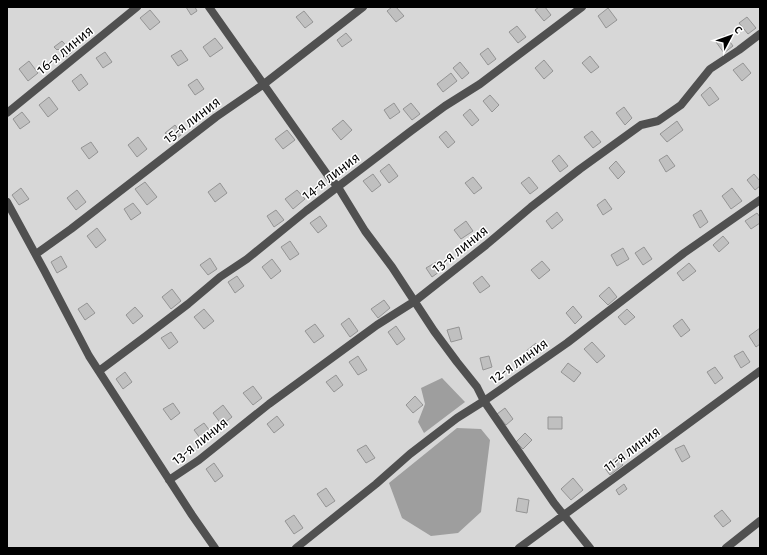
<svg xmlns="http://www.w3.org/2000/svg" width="767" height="555" viewBox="0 0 767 555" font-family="'Alegreya Sans',sans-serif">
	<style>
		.green { fill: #d7d7d7 }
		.water { fill: #9e9e9e }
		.building { fill: #c0c0c0; stroke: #949494 }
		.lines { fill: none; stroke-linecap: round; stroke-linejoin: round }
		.minor { stroke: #505050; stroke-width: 8 }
		.labels { text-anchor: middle; stroke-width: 3; stroke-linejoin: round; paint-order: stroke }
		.street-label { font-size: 16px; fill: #000; stroke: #fff }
	</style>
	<rect width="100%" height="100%" fill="#fff"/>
	<path class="green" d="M7 7H760V548H7Z"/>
	<path class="water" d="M442 378 465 402 424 433 418 422 425 404 421 388Z
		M457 428 481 429 490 440 481 512 458 533 431 536 402 518 389 483Z"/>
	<path class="building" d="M186 7H195L197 11 191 15Z
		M392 7H396L404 16 396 22 387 11Z
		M539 7H545L551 15 544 21 535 10Z
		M608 8 617 20 606 28 598 16Z
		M150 10 160 22 150 30 140 18Z
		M304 11 313 22 305 28 296 17Z
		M747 17 756 28 748 34 739 23Z
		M517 26 526 37 518 43 509 32Z
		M346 33 352 40 342 47 337 40Z
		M725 35 733 46 724 53 716 42Z
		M215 38 223 48 210 57 203 47Z
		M62 41 72 52 66 57 58 49 57 50 54 47Z
		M488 48 496 59 488 65 480 54Z
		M181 50 188 60 178 66 171 56Z
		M105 52 112 62 103 68 96 58Z
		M590 56 599 67 591 73 582 63Z
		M544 60 553 71 544 79 535 68Z
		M29 61 38 73 28 81 19 69Z
		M460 62 469 73 462 79 453 68Z
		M743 63 751 73 742 81 733 70Z
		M451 73 457 81 443 92 437 84Z
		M81 74 88 84 79 91 72 81Z
		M197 79 204 89 195 95 188 85Z
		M710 87 719 99 709 106 701 95Z
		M490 95 499 105 492 112 483 101Z
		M49 97 58 109 48 117 39 105Z
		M394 103 400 112 390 119 384 110Z
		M411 103 420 114 412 120 403 109Z
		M624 107 632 118 625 125 616 113Z
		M470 109 479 120 472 126 463 115Z
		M22 112 30 122 20 129 13 119Z
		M343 120 352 130 341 140 332 129Z
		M677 121 683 130 667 142 660 134Z
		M175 125 182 134 172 142 165 133Z
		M287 130 295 140 283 149 275 139Z
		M446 131 455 142 448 148 439 137Z
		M592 131 601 142 593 148 584 137Z
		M138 137 147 149 137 157 128 145Z
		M91 142 98 152 89 159 81 148Z
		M559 155 568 166 560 172 552 161Z
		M667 155 675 166 666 172 659 160Z
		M616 161 625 172 618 179 609 168Z
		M389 164 398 176 389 183 380 171Z
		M373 174 381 185 372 192 363 181Z
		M754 174 760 181V186L755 190 747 180Z
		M473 177 482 188 474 194 465 183Z
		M529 177 538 188 530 194 521 183Z
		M145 182 157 197 147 205 135 189Z
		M220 183 227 193 215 202 208 192Z
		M21 188 29 199 19 205 12 195Z
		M732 188 742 201 731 209 722 196Z
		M77 190 86 202 76 210 67 198Z
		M297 190 305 199 293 209 285 199Z
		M605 199 612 209 603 215 597 205Z
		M133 203 141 213 131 220 124 209Z
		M276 210 284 220 274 227 267 216Z
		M701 210 708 222 700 228 693 215Z
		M557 212 563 220 552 229 546 221Z
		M757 213 760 217V223L751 229 745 221Z
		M320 216 327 226 318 233 310 223Z
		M466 221 473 231 461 239 454 230Z
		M97 228 106 240 96 248 87 236Z
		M723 236 729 243 719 252 713 245Z
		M290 241 299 254 290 260 281 247Z
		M644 247 652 259 643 265 635 253Z
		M623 248 629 259 617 266 611 255Z
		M61 256 67 267 57 273 51 262Z
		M210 258 217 269 208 275 200 265Z
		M272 259 281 271 271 279 262 267Z
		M438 261 443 269 432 277 426 268Z
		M542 261 550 270 539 279 531 270Z
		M689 263 696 271 683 281 677 273Z
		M237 276 244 286 235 293 228 282Z
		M482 276 490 286 480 293 473 283Z
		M609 287 617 297 608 305 599 296Z
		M172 289 181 301 171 309 162 297Z
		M384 300 390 308 378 318 371 309Z
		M87 303 95 313 85 320 78 309Z
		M573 306 582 317 575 324 566 313Z
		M135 307 143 316 133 324 126 315Z
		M204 309 214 321 204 329 194 317Z
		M627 309 635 317 625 325 618 317Z
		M349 318 358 331 350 337 341 324Z
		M682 319 690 330 681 337 673 326Z
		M315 324 324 336 314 343 305 331Z
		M396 326 405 339 397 345 388 332Z
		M459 327 462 339 451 342 447 330Z
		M760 328V344L756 347 749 336Z
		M171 332 178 342 169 349 161 338Z
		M592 342 605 356 597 363 584 349Z
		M536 343 542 351 531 360 525 352Z
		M743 351 750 362 741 368 734 356Z
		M358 356 367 370 358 375 349 362Z
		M489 356 492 367 483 370 480 358Z
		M568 363 581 373 574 382 561 372Z
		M715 367 723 378 715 384 707 372Z
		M125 372 132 382 123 389 116 379Z
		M336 375 343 385 334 392 326 382Z
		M253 386 262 398 253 405 243 393Z
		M415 396 423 405 413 413 406 405Z
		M173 403 180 413 171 420 163 409Z
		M223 405 232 417 222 425 213 413Z
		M505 408 513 419 506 425 497 414Z
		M277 416 284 425 274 433 267 424Z
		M548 417H562V429H548Z
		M204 423 213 435 203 442 194 430Z
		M525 433 532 440 523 449 516 442Z
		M366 445 375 458 366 463 357 450Z
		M684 445 690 457 682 462 675 449Z
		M617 457 623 465 610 475 604 467Z
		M214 463 223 476 215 482 206 469Z
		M573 478 583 490 571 500 561 489Z
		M624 484 627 489 619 495 616 490Z
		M326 488 335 501 326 507 317 494Z
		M518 498 529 500 527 513 516 511Z
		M722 510 731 521 723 527 714 516Z
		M294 515 303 528 294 534 285 521Z"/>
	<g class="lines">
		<path class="minor" d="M209 7 329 177 338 187 365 231 392 267 434 331 457 362 477 387 484 401 554 503 590 548
			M7 113 137 7
			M7 202 44 270 89 356 192 515 215 548
			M36 254 71 229 216 117 264 84 363 7
			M99 371 146 336 188 304 220 277 247 259 306 211 411 131 445 106 480 84 582 7
			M169 480 199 460 269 404 377 325 415 301 486 245 531 207 580 169 641 125 658 121 681 105 710 69 739 50 760 34
			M296 548 376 484 410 454 457 418 484 401 567 343 684 253 760 200
			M519 548 760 371
			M726 548 760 521"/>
	</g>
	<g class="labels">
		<g class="street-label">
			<text transform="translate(64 49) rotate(-39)" y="6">16-я линия</text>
			<text transform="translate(191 119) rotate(-37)" y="6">15-я линия</text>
			<text transform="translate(330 175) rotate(-37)" y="6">14-я линия</text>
			<text transform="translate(459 248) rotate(-38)" y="6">13-я линия</text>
			<text transform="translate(518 360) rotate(-35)" y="6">12-я линия</text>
			<text transform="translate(199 440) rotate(-38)" y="6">13-я линия</text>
			<text transform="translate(631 448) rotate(-36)" y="6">11-я линия</text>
		</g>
	</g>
	<rect width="767" height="555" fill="none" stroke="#000000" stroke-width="16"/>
	<g transform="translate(731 36) rotate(49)" stroke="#ffffff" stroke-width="3" paint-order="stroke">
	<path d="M0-3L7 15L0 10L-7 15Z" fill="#000000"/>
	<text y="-6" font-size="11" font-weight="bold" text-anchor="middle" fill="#000000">С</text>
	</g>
</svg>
